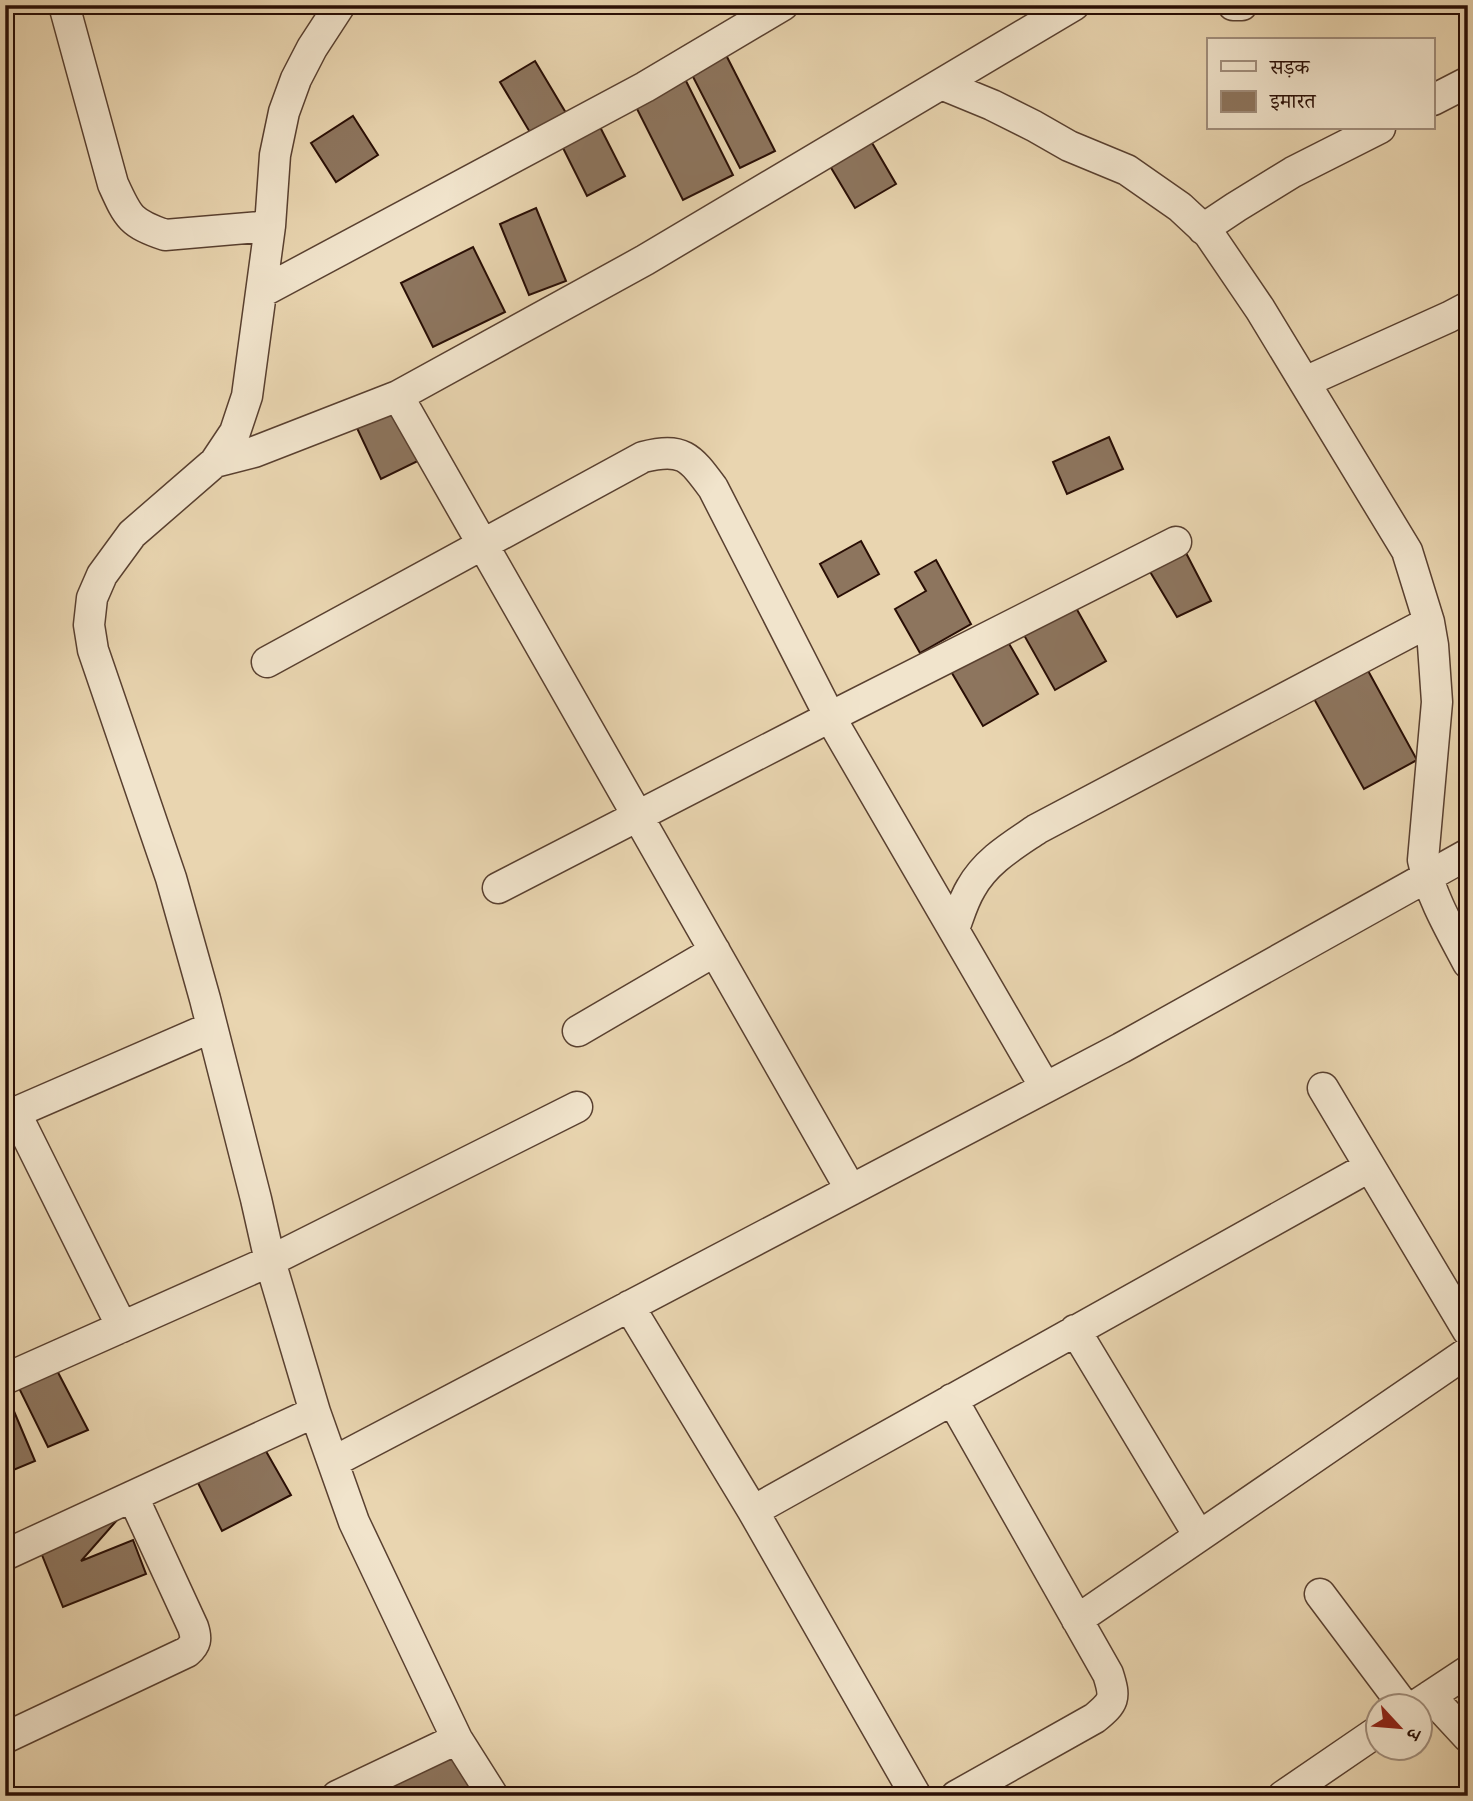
<svg xmlns="http://www.w3.org/2000/svg" width="1473" height="1801" viewBox="0 0 1473 1801" font-family="'EB Garamond','Noto Serif Devanagari',serif">
	<style>
		.building { fill: #8d755e; stroke: #290e05; stroke-width: 2 }
		.lines { fill: none; stroke-linecap: round; stroke-linejoin: round }
		.street-casing { stroke: #594030; stroke-width: 33 }
		.street { stroke: #f1e4cc; stroke-width: 30 }
	</style>
	<rect width="100%" height="100%" fill="#e9d5b0"/>
	<filter id="stains"><feTurbulence type="fractalNoise" baseFrequency=".00286" numOctaves="4"/><feColorMatrix values="0 0 0 0 .2 0 0 0 0 .09 0 0 0 0 .02 0 0 0 .5 -.17"/></filter>
	<radialGradient id="worn" r=".72"><stop offset=".6" stop-color="#630" stop-opacity="0"/><stop offset="1" stop-color="#630" stop-opacity=".3"/></radialGradient>
	<path class="building" d="M725 53 775 151 740 168 690 71Z
		M535 61 566 113 531 134 500 82Z
		M683 75 733 175 683 200 633 101Z
		M353 116 378 155 336 182 311 143Z
		M597 121 625 176 587 196 559 140Z
		M868 136 896 184 855 208 827 161Z
		M536 208 566 281 529 295 500 224Z
		M473 247 505 312 433 347 401 283Z
		M401 404 426 457 381 479 356 426Z
		M1109 437 1123 469 1067 494 1053 462Z
		M861 541 879 574 838 597 820 564Z
		M1185 551 1211 601 1177 617 1146 565Z
		M936 560 971 624 920 653 895 609 926 591 915 572Z
		M1071 599 1106 661 1055 690 1020 628Z
		M1004 635 1038 694 983 726 949 668Z
		M1366 667 1417 760 1364 789 1313 697Z
		M51 1359 88 1430 48 1447 15 1380Z
		M5 1390 35 1461 11 1471 5 1457Z
		M263 1446 291 1495 222 1531 197 1481Z
		M118 1519 81 1561 133 1540 146 1574 63 1607 40 1550Z
		M456 1748 482 1796H387L383 1789Z"/>
	<g class="lines">
		<g class="street-casing">
			<path id="street" d="M64 5 113 184C128 217 130 223 165 235L270 226
				M340 5 312 48 296 79 284 112 275 155 270 226 247 396 235 432 215 462 132 534 102 575 92 598 89 625 93 650 171 878 205 999 256 1199 270 1261 315 1412 354 1522 457 1739 493 1796
				M1233 5H1242
				M941 84 992 105 1034 126 1069 146 1127 170 1180 207 1209 234 1260 309 1407 551 1429 622 1433 645 1437 702 1423 860C1431 897 1450 929 1468 963
				M1433 100 1468 82
				M1203 229 1236 207 1293 172 1380 128
				M262 292 645 87 783 5
				M1305 382 1449 317 1468 307
				M398 396 851 1190
				M215 462 254 452 398 396 645 260 1074 5
				M267 662 643 457C683 447 690 457 713 488L830 717 1045 1087
				M498 888 830 717 1176 542
				M954 929C959 916 963 901 971 888 986 861 1012 846 1037 829L1429 622
				M578 1031 715 951
				M1323 1088 1468 1331
				M15 1112 122 1327
				M5 1117 212 1027
				M629 1306 753 1511 916 1796
				M1075 1330 1199 1536
				M5 1379 270 1261 577 1107
				M952 1399 1108 1674C1116 1699 1114 1702 1095 1718L956 1796
				M333 1462 1121 1048 1468 854
				M753 1511 1369 1167
				M5 1555 315 1412
				M1320 1594 1404 1706
				M1077 1620 1468 1352
				M1430 1696 1468 1737
				M1415 1706 1468 1671
				M5 1738 187 1652C196 1644 197 1639 193 1627L133 1497
				M337 1796 457 1739
				M1283 1796 1378 1731"/>
		</g>
		<use href="#street" class="street"/>
	</g>
	<rect width="1473" height="1801" fill="none" stroke="#e9d5b0" stroke-width="28"/>
	<rect x="7" y="7" width="1459" height="1787" fill="none" stroke="#290e05" stroke-width="3.5"/>
	<rect x="14" y="14" width="1445" height="1773" fill="none" stroke="#290e05" stroke-width="2"/>
	<rect x="1207" y="38" width="228" height="91" fill="#f1e4cc" stroke="#a18e7c" stroke-width="2"/>
	<rect x="1221" y="61" width="35" height="10" fill="#f1e4cc" stroke="#a18e7c" stroke-width="2"/>
	<text x="1270" y="74" font-size="21" fill="#290e05">सड़क</text>
	<rect x="1221" y="91" width="35" height="21" fill="#8d755e" stroke="#a18e7c" stroke-width="2"/>
	<text x="1270" y="108" font-size="21" fill="#290e05">इमारत</text>
	<g transform="translate(1399 1727) rotate(116)"><circle r="33" fill="#f1e4cc" stroke="#a18e7c" stroke-width="2"/>
	<path d="M0-5L12 26L0 18L-12 26Z" fill="#8f2418"/>
	<text y="-10" font-size="19" font-weight="bold" text-anchor="middle" fill="#290e05">उ</text>
	</g>
	<rect width="100%" height="100%" filter="url(#stains)"/>
	<rect width="100%" height="100%" fill="url(#worn)"/>
</svg>
